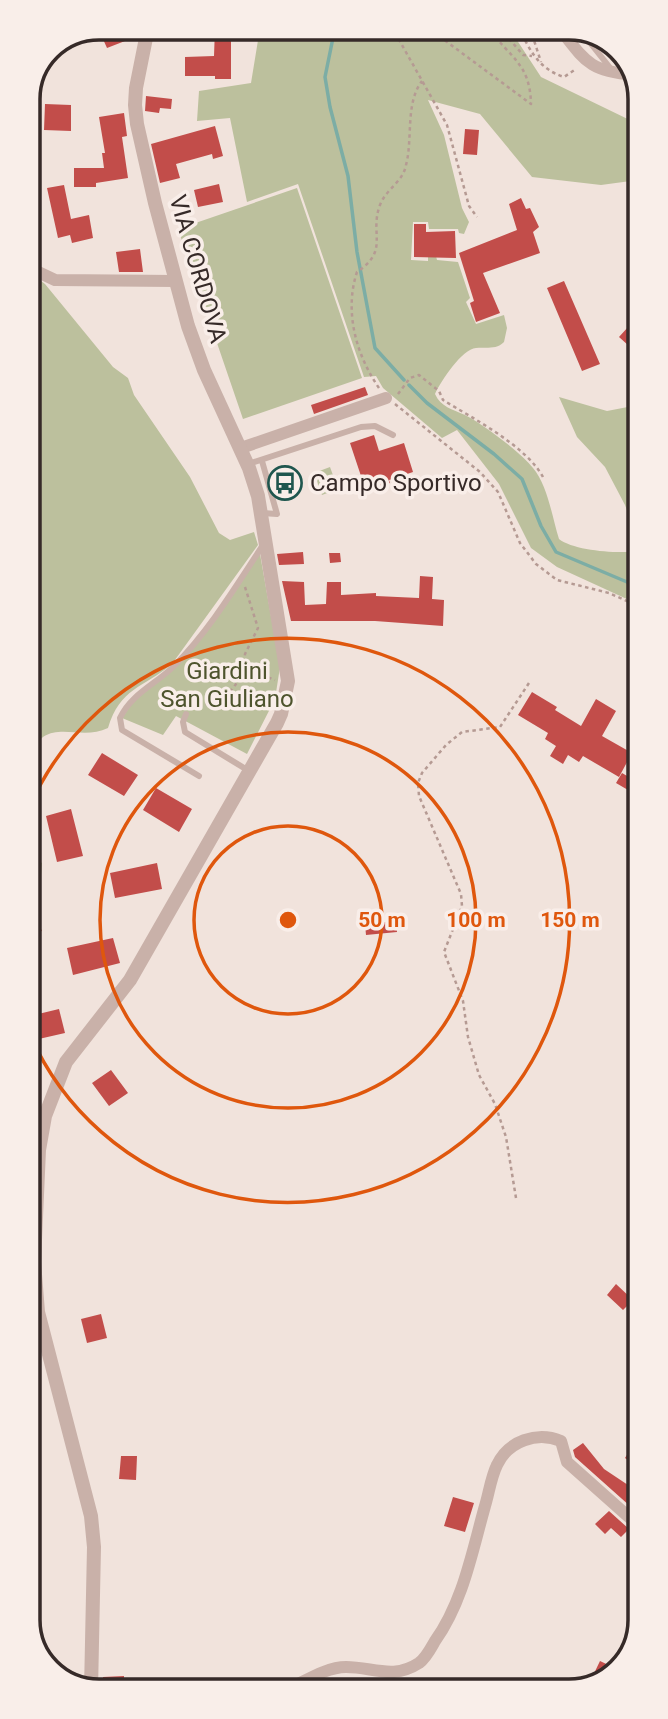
<svg xmlns="http://www.w3.org/2000/svg" width="668" height="1719" viewBox="0 0 668 1719" font-family="Roboto,sans-serif">
	<style>
		.green { fill: #bcc09d }
		.lines { fill: none; stroke-linecap: round; stroke-linejoin: round }
		.stream { stroke: #7cada5; stroke-width: 3.5 }
		.building { fill: #c24d4a }
		.path { stroke: #b59a93; stroke-width: 2.5; stroke-dasharray: 3.5 3.5; stroke-linecap: butt }
		.service { stroke: #c9b1a9; stroke-width: 6 }
		.minor { stroke: #c9b1a9; stroke-width: 12 }
		.tertiary { stroke: #c9b1a9; stroke-width: 14 }
		.ring { fill: none; stroke: #df570d; stroke-width: 3.5 }
		.labels { text-anchor: middle; stroke-width: 7; stroke-linejoin: round; paint-order: stroke }
		.street-label { font-size: 24px; fill: #362a28; stroke: #f9eee9 }
		.poi-label { font-size: 24px; fill: #362a28; stroke: #f9eee9; text-anchor: start }
		.park-label { font-size: 24px; fill: #4e542d; stroke: #f9eee9 }
		.rim { fill: none; stroke: #362a28; stroke-width: 3.5 }
		.centre { fill: #df570d; stroke: #f9eee9; stroke-width: 3.5 }
		.ring-label { font-size: 21px; text-anchor: middle; font-weight: bold; fill: #df570d; stroke: #f9eee9; stroke-width: 7; stroke-linejoin: round; paint-order: stroke }
	</style>
	<rect width="100%" height="100%" fill="#f1e3dc"/>
	<path class="green" d="M260 28H509L541 77 638 124V180L601 185 532 177 480 114 428 100 444 135 462 208 469 222 464 234 459 233 458 229H429L428 222H413L411 260 428 261V256H436L437 260 458 262 470 298 466 302 476 324 504 315 507 328 504 342C496 350 486 347 476 348 462 349 441 381 435 394 441 407 452 409 465 415 481 423 522 453 533 468 548 486 552 517 559 539 574 551 620 554 638 551V611L629 600 557 567 531 548 499 484 457 430 442 438 383 388 376 376 364 377 298 184 247 202 230 118 197 121 199 91 251 83Z
		M297 188 362 378 243 419 178 229Z
		M28 271 45 284 113 367 128 378 134 395 190 477 219 533 230 540 254 532 258 545 172 664C143 688 120 688 108 728 78 743 44 713 29 759Z
		M559 397 607 411 638 405V539L625 505 605 467 577 437Z
		M330 467 338 489 322 495 314 473Z
		M260 554 280 667 275 699 247 754 176 716 163 735 122 718 135 699 176 667Z
		M29 855 42 863 41 875 29 885Z"/>
	<g class="lines">
		<path class="stream" d="M335 28 325 77 330 107 348 176 357 252 375 348 404 380
			M409 385 427 403 494 454 522 479 541 526 556 552 627 582 638 592"/>
	</g>
	<path class="building" d="M98 28H118L125 41 107 48Z
		M215 28H231V79H215V76H185V57L214 56Z
		M146 96 172 99 171 109 160 108 159 113 145 111Z
		M45 104 71 105V131L44 130Z
		M124 113 127 136 122 137 128 178 96 183V187H74V168H104L102 153H105L99 117Z
		M215 126 223 156 213 159 212 154 176 164 180 178 160 183 151 144Z
		M465 129 479 130 477 155 463 154Z
		M219 184 223 202 198 207 194 190Z
		M64 185 71 219 89 215 93 238 72 243 70 235 58 238 47 188Z
		M521 198 526 209 530 208 539 227 533 232 540 253 483 273 500 313 476 322 470 303 474 301 459 253 517 230 509 204Z
		M414 224H426V232L455 231 456 258 414 257Z
		M140 249 143 272H119L116 252Z
		M564 281 600 364 582 371 547 288Z
		M638 316V354L619 337Z
		M365 387 368 395 314 414 311 405Z
		M374 435 379 451 404 443 413 472 389 480 390 483 366 491 350 443Z
		M303 552 304 564 279 565 277 554Z
		M329 553H340L341 562 330 563Z
		M420 576 433 577 432 599 444 600 443 626 375 621H291L282 581 304 582 305 605 326 604 327 582H341V595L376 593V596L419 598Z
		M532 692 557 707 555 710 581 726 596 699 616 711 602 736 632 753 619 777 583 756 579 762 568 755 563 764 550 756 556 746 545 739 548 733 518 715Z
		M102 753 138 775 124 796 88 775Z
		M622 773 634 780 628 790 616 783Z
		M156 788 192 809 179 832 143 810Z
		M71 809 83 856 57 862 46 816Z
		M157 863 162 889 115 898 110 873Z
		M396 921 397 932 366 935 365 924Z
		M29 923 42 930 29 950Z
		M113 938 120 963 73 975 67 948Z
		M59 1009 65 1033 30 1041V1016Z
		M111 1070 128 1093 109 1106 92 1083Z
		M616 1284 633 1300 623 1310 607 1295Z
		M101 1314 107 1338 87 1343 81 1319Z
		M583 1443 604 1469 640 1493V1515L575 1457 573 1450Z
		M633 1445 640 1450V1469L625 1458Z
		M121 1456H137L136 1480 119 1479Z
		M453 1497 474 1503 465 1532 444 1526Z
		M609 1511 629 1529 621 1537 611 1528 605 1534 595 1524Z
		M600 1661 617 1669 587 1688Z
		M124 1676V1691H103V1677Z"/>
	<g class="lines">
		<path class="path" d="M390 28 398 38 447 125 469 206 477 217
			M428 28 531 104C530 62 509 58 489 28
			M500 28 523 55 532 56
			M519 28C530 51 539 69 564 77L576 69
			M530 28 541 62
			M379 388C356 355 344 311 357 272 390 250 369 234 380 205 386 189 403 182 406 165 413 139 405 103 422 81
			M398 394 410 378 419 375 439 391 443 400C474 419 526 446 543 477
			M395 404 480 472 498 492 520 543 536 564 557 580 609 593 638 606
			M245 587 258 628 245 654 244 668 275 680
			M192 708C221 701 232 697 244 668
			M516 1198 506 1137 495 1104 479 1075 468 1037 463 1001 444 952 462 906 461 894 419 796 418 783 422 773 446 745 462 732 500 727 529 683"/>
		<path class="service" d="M580 30 611 69
			M262 461 277 514 262 513
			M248 464 361 427 375 426 393 435
			M186 714 183 722 185 732 249 771
			M199 776 122 730 120 718C131 694 156 684 174 666 209 631 236 586 263 545"/>
		<path class="minor" d="M559 28C586 62 589 71 634 75
			M28 254 36 271 55 280 175 281
			M241 448 386 398
			M286 1690C304 1682 326 1667 346 1667 373 1667 393 1680 419 1663 426 1658 431 1648 435 1641 463 1602 472 1552 485 1506 489 1493 491 1477 497 1465 508 1441 537 1431 561 1441L567 1462 640 1527"/>
		<path class="tertiary" d="M91 1690 94 1547 91 1516 38 1312 34 1262 39 1150 45 1116 66 1062 130 980 277 723 281 714 288 681 258 496 249 468 204 370 188 326 155 203 137 124 135 105 136 88 148 28"/>
	</g>
	<g class="ring">
		<circle cx="288" cy="920" r="94"/>
		<circle cx="288" cy="920" r="188"/>
		<path d="M29 808A282 282 0 1 1 30 1035"/>
	</g>
	<defs>
		<g id="bus-ring" transform="scale(1.75)"><circle r="9.5" fill="#f9eee9" stroke="#1f564e" stroke-width="1.5"/><path d="M-5-6H5V4H4V6H2V4H-2V6H-4V4H-5ZM-3.5-4V0h7V-4ZM-3.5 1.2v1.5H-2V1.2ZM2 1.2v1.5H3.5V1.2Z" fill="#1f564e"/></g>
	</defs>
	<g fill-rule="evenodd">
		<use href="#bus-ring" x="285" y="483"/>
	</g>
	<g class="labels">
		<g class="street-label">
			<text transform="translate(198 269) rotate(74)" y="8">VIA CORDOVA</text>
		</g>
		<g class="poi-label">
			<text x="310" y="491">Campo Sportivo</text>
		</g>
		<g class="park-label">
			<text x="227" y="679">Giardini<tspan x="227" dy="28">San Giuliano</tspan></text>
		</g>
	</g>
	<path d="M0 0H668V1719H0ZM99 40H569A59 59 0 0 1 628 99V1620A59 59 0 0 1 569 1679H99A59 59 0 0 1 40 1620V99A59 59 0 0 1 99 40Z" fill="#f9eee9" fill-rule="evenodd"/>
	<path class="rim" d="M99 40H569A59 59 0 0 1 628 99V1620A59 59 0 0 1 569 1679H99A59 59 0 0 1 40 1620V99A59 59 0 0 1 99 40Z"/>
	<circle cx="288" cy="920" r="10" class="centre"/>
	<g class="ring-label">
		<text x="382" y="927">50 m</text>
		<text x="476" y="927">100 m</text>
		<text x="570" y="927">150 m</text>
	</g>
</svg>
